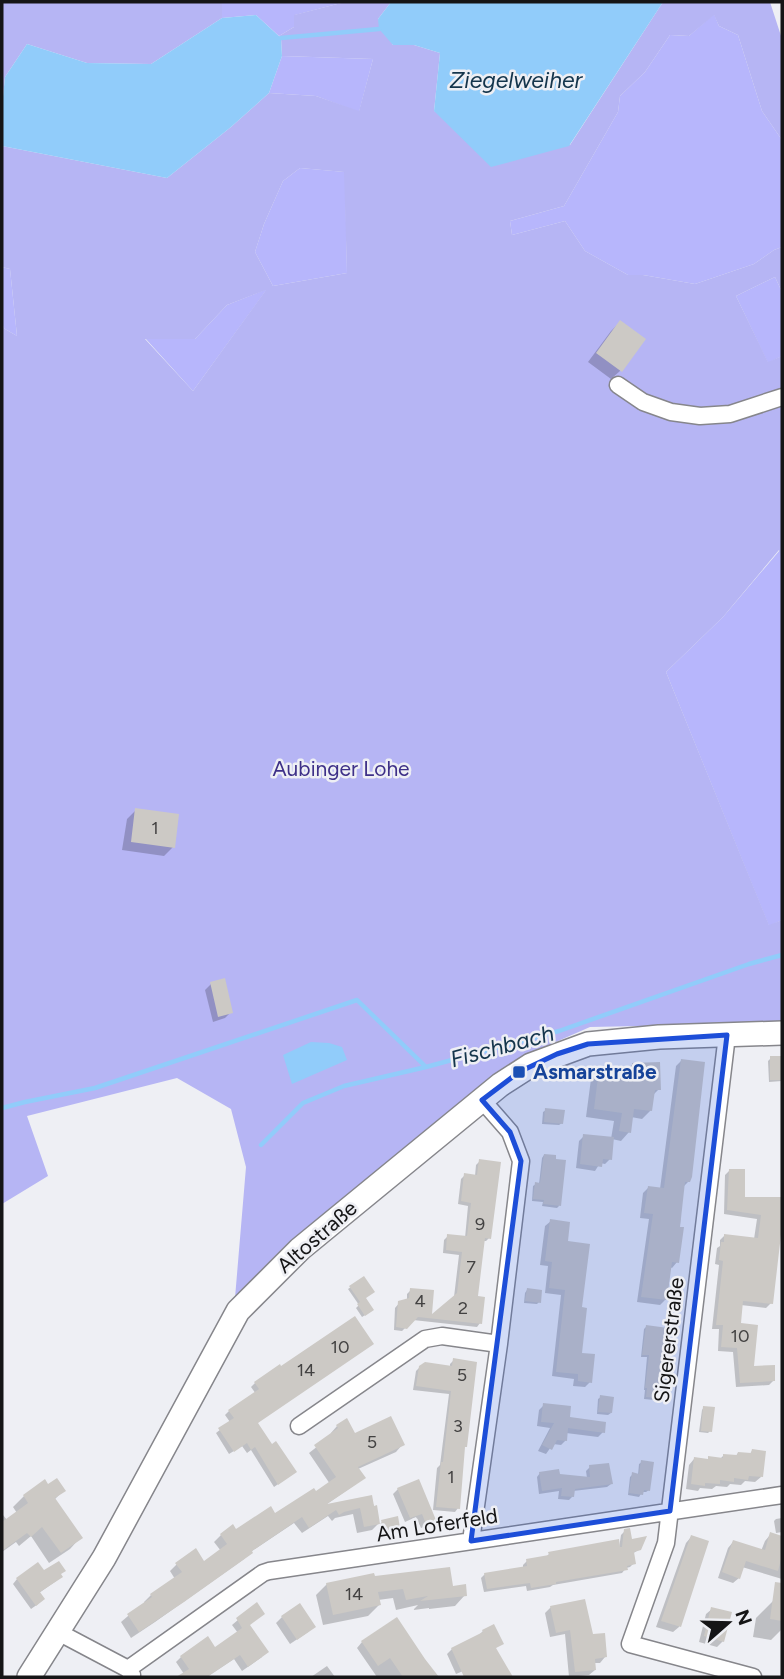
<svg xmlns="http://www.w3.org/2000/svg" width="784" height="1679" viewBox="0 0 784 1679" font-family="Figtree,sans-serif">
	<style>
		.green { fill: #b7b6fc }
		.forest { fill: #b6b5f4; fill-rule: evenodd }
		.water { fill: #91ccfa }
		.shadow { fill: #0003 }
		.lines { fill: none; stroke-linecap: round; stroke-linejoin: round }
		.stream { stroke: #91ccfa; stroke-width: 4.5 }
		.building { fill: #ccc9c5 }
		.minor-casing { stroke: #86868b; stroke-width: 19 }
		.secondary-casing { stroke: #86868b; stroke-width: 26 }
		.minor { stroke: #fff; stroke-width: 16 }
		.secondary { stroke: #fff; stroke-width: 23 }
		.marked { fill: #1d4ed8; fill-opacity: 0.2; stroke: #1d4ed8; stroke-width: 5; stroke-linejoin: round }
		.transit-dot { fill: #1a4fb4; stroke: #eeeff4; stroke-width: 2.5 }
		.labels { text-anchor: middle; stroke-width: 5; stroke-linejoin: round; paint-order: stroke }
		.number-label { font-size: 18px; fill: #434242 }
		.park-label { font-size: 21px; fill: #3e3088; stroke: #eeeff4 }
		.transit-label { font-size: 21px; font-weight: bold; fill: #164399; stroke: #eeeff4; text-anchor: start }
		.street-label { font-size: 21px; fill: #151516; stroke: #eeeff4 }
		.water-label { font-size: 23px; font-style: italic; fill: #14354c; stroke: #eeeff4 }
	</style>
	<rect width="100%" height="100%" fill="#eeeff4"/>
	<path class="green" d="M222 2H345L295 15 294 27 279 36 256 15 222 18Z
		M714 14 719 26 738 35 762 111 782 140V247L774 250 754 264 695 284 643 275H628L585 251 565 221 512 235 510 221 564 206 618 112 620 96 645 72 670 35 689 36Z
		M282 56 373 59 359 112 316 96 269 93Z
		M300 168 345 172 347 273 273 286 255 252 264 224 283 181Z
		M2 267 10 269 17 336 5 329 2 325Z
		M775 277 782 292V356L768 363 736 296Z
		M267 289 193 391 145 338 195 339 227 305Z
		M780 550 782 559V920L769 926 666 672 723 617Z"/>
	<path class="forest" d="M2 2H222V18L151 64 87 63 27 44 5 77 2 106Z
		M345 2H391L378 19 393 45H414L440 53 434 111 570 145 663 2H770L782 39V140L762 111 738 35 719 26 714 15 689 36 670 35 645 72 620 96 618 112 564 206 510 221 512 235 565 221 585 251 628 275H643L695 284 754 264 774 250 782 247V292L775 277 736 296 768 362 782 356V559L779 550 723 617 666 672 769 925 782 920V1023L590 1027 526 1055 235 1298 246 1167 231 1109 177 1078 27 1116 48 1176 2 1204V325L5 329 17 336 10 269 2 267V146L167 178 231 127 269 93 316 96 359 111 373 59 282 56 281 38 279 36 294 27V15ZM300 168 344 172 347 273 273 286 255 252 264 224 283 181ZM266 290 193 391 145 339H195L227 305Z"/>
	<path class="water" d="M391 2H663L569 146 491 167 434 111 440 53 414 45H393L379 29 378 19Z
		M256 15 281 38 282 56 269 93 231 127 167 178 2 146V106L5 77 27 44 87 63 151 64 222 18Z
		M311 1042 329 1043 342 1047 347 1060 292 1084 283 1055Z"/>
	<path class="shadow" d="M620 322V371L611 379 588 362 611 331Z
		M136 810 173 847 164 856 122 850 127 819Z
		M211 984 231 1012 225 1018 213 1022 205 990Z
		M771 1058H782V1081L769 1082 768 1061Z
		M681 1061 688 1182 683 1187 677 1262 672 1268 670 1267 665 1300 660 1305 637 1302 649 1219 640 1218 643 1193 648 1188 660 1189 676 1066Z
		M633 1064 659 1089 652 1096 651 1110 642 1119 631 1117 629 1132 621 1141 612 1139 610 1159 605 1164 600 1163 595 1171 576 1168 579 1141 584 1136 611 1139 614 1121 586 1117 591 1079 600 1070 623 1073Z
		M546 1110 562 1123 559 1125 542 1124 543 1112Z
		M544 1155 559 1206 557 1208 542 1206 543 1202 532 1201 533 1186 536 1184H539L542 1158Z
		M480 1161 489 1238 486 1241H483L476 1298 480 1323 477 1327 413 1320 402 1331 394 1330 395 1308 401 1301 407 1300V1294L411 1290 430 1318 454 1297 459 1255 443 1253 444 1240 448 1236 465 1238 468 1206 458 1204 461 1179 465 1175 475 1176 476 1165Z
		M730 1170 744 1199H782V1213L771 1303 766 1308 741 1305 739 1324 752 1368 774 1380 769 1385 736 1387 733 1352 718 1351 719 1329H712L719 1265 715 1264 717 1248 720 1246V1240L725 1235 754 1239 757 1219 724 1214 725 1175Z
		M551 1221 566 1243 580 1309V1354L590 1382 585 1387 573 1386 574 1379 552 1376 561 1295 545 1293 548 1266 540 1265 545 1226Z
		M351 1287 364 1298 370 1312 362 1317 356 1308 359 1305 348 1289Z
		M527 1290 539 1302 537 1304 524 1303 525 1293Z
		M646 1327 662 1365 663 1389 661 1392 657 1391 656 1397 654 1400 644 1399 645 1390H644L647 1357H641L644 1329Z
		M372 1344 256 1423 291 1475 274 1487 251 1450 247 1453 242 1446 229 1454 216 1433 230 1422 225 1415 229 1411 256 1394 251 1387 255 1383Z
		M454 1360 464 1448 458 1508 455 1512 433 1510 437 1468 440 1465 449 1394 413 1390 416 1371 420 1367H450V1364Z
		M601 1397 611 1413 608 1415 597 1414 598 1399Z
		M544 1405 568 1419 603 1432 598 1437 566 1433V1440L561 1445 553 1444 546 1454 538 1451 550 1428 537 1426 539 1410Z
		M704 1407 710 1431 708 1433 699 1432 702 1410Z
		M337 1426 354 1435 402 1445 396 1452 358 1469 356 1484 324 1506 371 1497 379 1523 372 1530 357 1533 353 1514 335 1518 332 1521 328 1516 302 1533 294 1523 252 1551 244 1559 155 1622 131 1638 121 1622 128 1616 145 1604 144 1602 151 1595 175 1579 170 1571 177 1564 204 1563 221 1551 214 1542 221 1535 236 1531 275 1515 315 1494 330 1484 309 1453 332 1435 331 1433Z
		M752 1451 761 1477 755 1482 745 1481 741 1485 730 1484 727 1487 716 1486 712 1489 700 1488 698 1491 686 1489 689 1465 694 1459 706 1461 709 1458 720 1459 724 1455 735 1457 738 1453 749 1455Z
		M642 1462 649 1490 646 1492H642L639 1497 628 1495 630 1477 633 1474 638 1475 639 1464Z
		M590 1467 611 1484 607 1487 573 1491V1496L569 1500 558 1499 559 1491 539 1494 537 1477 540 1473 587 1478 586 1471Z
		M48 1487 64 1490 54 1500 80 1538 70 1549 49 1563 31 1536 19 1546 16 1542 2 1552V1516L3 1515 7 1520 17 1513 13 1507 24 1496Z
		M398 1489 434 1520 429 1525 421 1528 416 1517 405 1522 393 1494Z
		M782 1518V1532L776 1533 774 1521 776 1519Z
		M382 1522 398 1528 395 1530 382 1533 380 1524Z
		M625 1531 630 1541 640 1549 632 1554 634 1563 630 1567 626 1568 622 1573 553 1585 550 1587 527 1591 526 1586 484 1592 481 1578 485 1574 523 1568V1565L527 1561 545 1558 549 1554 619 1548 621 1535Z
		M770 1535 782 1539V1579L742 1567 739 1578 733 1583 718 1578 728 1548 733 1542 761 1551 765 1541Z
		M691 1537 706 1542 679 1627 673 1632 656 1627 686 1543Z
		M44 1573 59 1575 56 1581 39 1593 38 1604 31 1609 13 1584 17 1579Z
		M327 1584 451 1588 465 1595 455 1606 429 1609V1608L413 1610 418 1605 396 1610 393 1598 378 1600 379 1605 368 1616 323 1625 316 1595Z
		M774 1600 782 1602V1629L771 1640 753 1637 756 1618Z
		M257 1604 248 1626 262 1657 242 1671 234 1659 207 1677H179L184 1674 176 1662 181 1657 215 1650 238 1633 232 1625Z
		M551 1607 591 1636 605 1657 600 1663H594L595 1670 589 1675 569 1677 565 1634 550 1637 545 1613Z
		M712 1609 723 1641 717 1647 699 1642 706 1614Z
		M282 1617 308 1632 290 1644 276 1623Z
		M396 1619 437 1677H377L357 1648 362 1642Z
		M483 1631 502 1643 494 1649 510 1675 508 1677H480L473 1667 456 1674 447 1654 452 1649 477 1637Z
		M327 1666 335 1677H311Z"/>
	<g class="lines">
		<path class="stream" d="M281 38 379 29
			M2 1108 25 1102 95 1088 357 1000 426 1067 559 1031 749 964 782 955
			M261 1145 303 1103 344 1086 426 1067"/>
	</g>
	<path class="building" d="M620 320 646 339 622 372 596 353Z
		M135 808 179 814 175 848 131 842Z
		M225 978 233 1013 218 1017 210 982Z
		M770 1056H782V1080H770Z
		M681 1059 705 1062 692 1177 690 1182H685L680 1227H684L679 1263 672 1262 667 1300 641 1297 653 1214 644 1213 648 1186 664 1188Z
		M660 1062 661 1090H655L652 1111 634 1109 631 1133 619 1131 622 1113 594 1109 599 1069 627 1072 628 1066H632V1063Z
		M545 1108 565 1110 563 1124 544 1122Z
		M583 1134 614 1137 612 1160 603 1159 602 1167 580 1164Z
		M544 1154 556 1155V1159L566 1160 561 1206 543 1204 544 1200 533 1199 535 1182 540 1183Z
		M479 1159 501 1162 491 1239 485 1238 478 1296 485 1297 482 1324 418 1317 407 1329 396 1327 398 1301 409 1298 410 1288 434 1290 432 1314 457 1293 462 1252 446 1250 447 1234 467 1236 471 1203 461 1201 464 1173 477 1175Z
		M729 1169H745V1197H782V1226L773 1304 743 1301 741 1323 758 1325 754 1366 775 1365V1381L740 1383 737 1348 721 1347 723 1325H716L723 1261 719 1260 721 1242H724V1234L758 1238 761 1215 727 1210Z
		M550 1219 570 1222 568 1241 590 1244 582 1307 587 1308 582 1353 595 1354 592 1383 578 1381V1374L556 1372 565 1290 549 1288 552 1262 545 1261Z
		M364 1276 375 1292 366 1298 374 1310 365 1316 357 1304 360 1302 349 1286Z
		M527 1288 542 1290 541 1303 525 1301Z
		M355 1316 374 1344 258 1423 272 1444 276 1441 297 1472 278 1485 255 1447 251 1450 247 1443 234 1452 218 1428 234 1418 228 1410 259 1389 254 1382 280 1364 281 1366Z
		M646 1325 668 1328 664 1363 668 1364 665 1390H659L658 1398 646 1397 647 1388H645L649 1355H642Z
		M453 1358 477 1362 467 1447H465L460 1509 436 1507 441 1462H443L451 1391 416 1386 419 1366 425 1362 452 1366Z
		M600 1395 614 1397 612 1413 598 1412Z
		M543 1403 571 1406 570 1417 606 1422 605 1433 568 1428 567 1441 557 1440 552 1450 542 1445 554 1423 541 1422Z
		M703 1406 715 1407 712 1432 701 1431Z
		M391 1416 405 1445 358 1467 366 1478 327 1504 372 1495 374 1506 377 1505 380 1524 364 1527 360 1508 344 1512 339 1515 336 1510 309 1528 302 1517 252 1551 253 1553 184 1602 139 1632 127 1614 152 1597 150 1594 182 1572 175 1563 196 1548 204 1561 227 1544 220 1534 233 1524 236 1529 271 1506 275 1513 314 1488 316 1491 336 1477 314 1445 338 1428 336 1425 347 1418 355 1433Z
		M752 1449 766 1451 763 1477 749 1476 748 1480 734 1478V1482L720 1480V1484L705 1483V1486L691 1484 694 1457 708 1459V1456L723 1458V1454L737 1455 738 1452 751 1453Z
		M641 1460 654 1462 650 1491 644 1490 643 1495 629 1493 632 1472 639 1474Z
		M609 1463 613 1484 575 1489 574 1497 561 1496 562 1488 542 1491 539 1472 559 1469 560 1474 590 1477 589 1465Z
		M57 1478 66 1491 55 1498 83 1538 61 1553 42 1527 31 1537 27 1533 2 1551V1522L28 1503 23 1495 45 1479 48 1484Z
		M419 1479 436 1520 426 1524 422 1514 410 1518 397 1488Z
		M398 1516 400 1528 384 1532 381 1520Z
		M630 1528 632 1539 647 1536 641 1550 634 1552 636 1564 627 1566 628 1570 556 1582V1584L531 1588 530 1583 487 1589 484 1573 527 1566 526 1559 549 1555 548 1552 619 1539 620 1547H622L624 1529Z
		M770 1532 782 1536V1556L778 1571 746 1561 740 1579 722 1572 733 1540 765 1550Z
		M691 1535 709 1541 681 1627 661 1621Z
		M59 1561 66 1571 61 1574 63 1577 40 1592 45 1599 36 1606 16 1578 38 1562 44 1570Z
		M450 1567 453 1586 466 1584 467 1596 420 1601 428 1596 406 1600 403 1589 378 1592 381 1605 333 1615 326 1583 374 1573 375 1576Z
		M775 1582 782 1583V1621L770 1619Z
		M585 1599 593 1634 605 1633 607 1657 595 1659 596 1670 575 1672 570 1630 556 1633 550 1606Z
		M257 1602 265 1614 250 1625 269 1652 248 1667 240 1655 207 1677H176L189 1669 180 1656 208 1636 215 1647 242 1628 236 1618Z
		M300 1603 316 1627 297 1640 281 1616Z
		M711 1607 732 1612 724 1642 704 1636Z
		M397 1617 425 1659 439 1677H403L390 1658 378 1666 361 1641Z
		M494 1624 504 1644 496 1648 513 1677H464L451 1648 483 1632 482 1630Z"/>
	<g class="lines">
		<g class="minor-casing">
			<path id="minor" d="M618 385 643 402 671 412 700 416 730 414 782 397
				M727 1035 666 1543 630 1644 753 1677
				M299 1426 425 1339 442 1336 499 1344
				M471 1541 499 1344 521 1161 510 1132 482 1100
				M58 1632 128 1669 132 1675
				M128 1669 263 1573 269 1571 782 1495"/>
		</g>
		<g class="secondary-casing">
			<path id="secondary" d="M29 1677 104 1558 238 1311 300 1249 500 1085 531 1065 588 1044 659 1037 782 1033"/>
		</g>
		<use href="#minor" class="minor"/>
		<use href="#secondary" class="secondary"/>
	</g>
	<path class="marked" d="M727 1035 670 1511 471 1541 521 1161 510 1132 482 1100 519 1072 557 1054 588 1044Z"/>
	<rect class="transit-dot" x="512" y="1065" width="14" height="14" rx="3.5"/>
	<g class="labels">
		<g class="number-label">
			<text x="155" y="834">1</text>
			<text x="480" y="1230">9</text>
			<text x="471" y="1273">7</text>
			<text x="420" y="1307">4</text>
			<text x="463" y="1314">2</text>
			<text x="740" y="1342">10</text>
			<text x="340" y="1353">10</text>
			<text x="306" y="1376">14</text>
			<text x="462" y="1381">5</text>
			<text x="458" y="1432">3</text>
			<text x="372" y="1448">5</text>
			<text x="451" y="1483">1</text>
			<text x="354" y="1600">14</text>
		</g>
		<g class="park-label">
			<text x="341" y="776">Aubinger Lohe</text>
		</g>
		<g class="transit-label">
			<text x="533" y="1079">Asmarstraße</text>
		</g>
		<g class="street-label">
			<text transform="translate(317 1237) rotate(-41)" y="7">Altostraße</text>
			<text transform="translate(669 1340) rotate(-83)" y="7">Sigererstraße</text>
			<text transform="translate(437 1525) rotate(-9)" y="7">Am Loferfeld</text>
		</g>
		<g class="water-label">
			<text x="516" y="88">Ziegelweiher</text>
			<text transform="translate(502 1046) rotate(-15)" y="8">Fischbach</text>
		</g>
	</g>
	<rect width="784" height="1679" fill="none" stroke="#151516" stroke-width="7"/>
	<g transform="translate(728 1623) rotate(70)" stroke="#eeeff4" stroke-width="5" paint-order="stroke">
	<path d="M0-5L12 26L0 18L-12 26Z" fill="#151516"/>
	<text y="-10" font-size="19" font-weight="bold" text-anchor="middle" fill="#151516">N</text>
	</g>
</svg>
